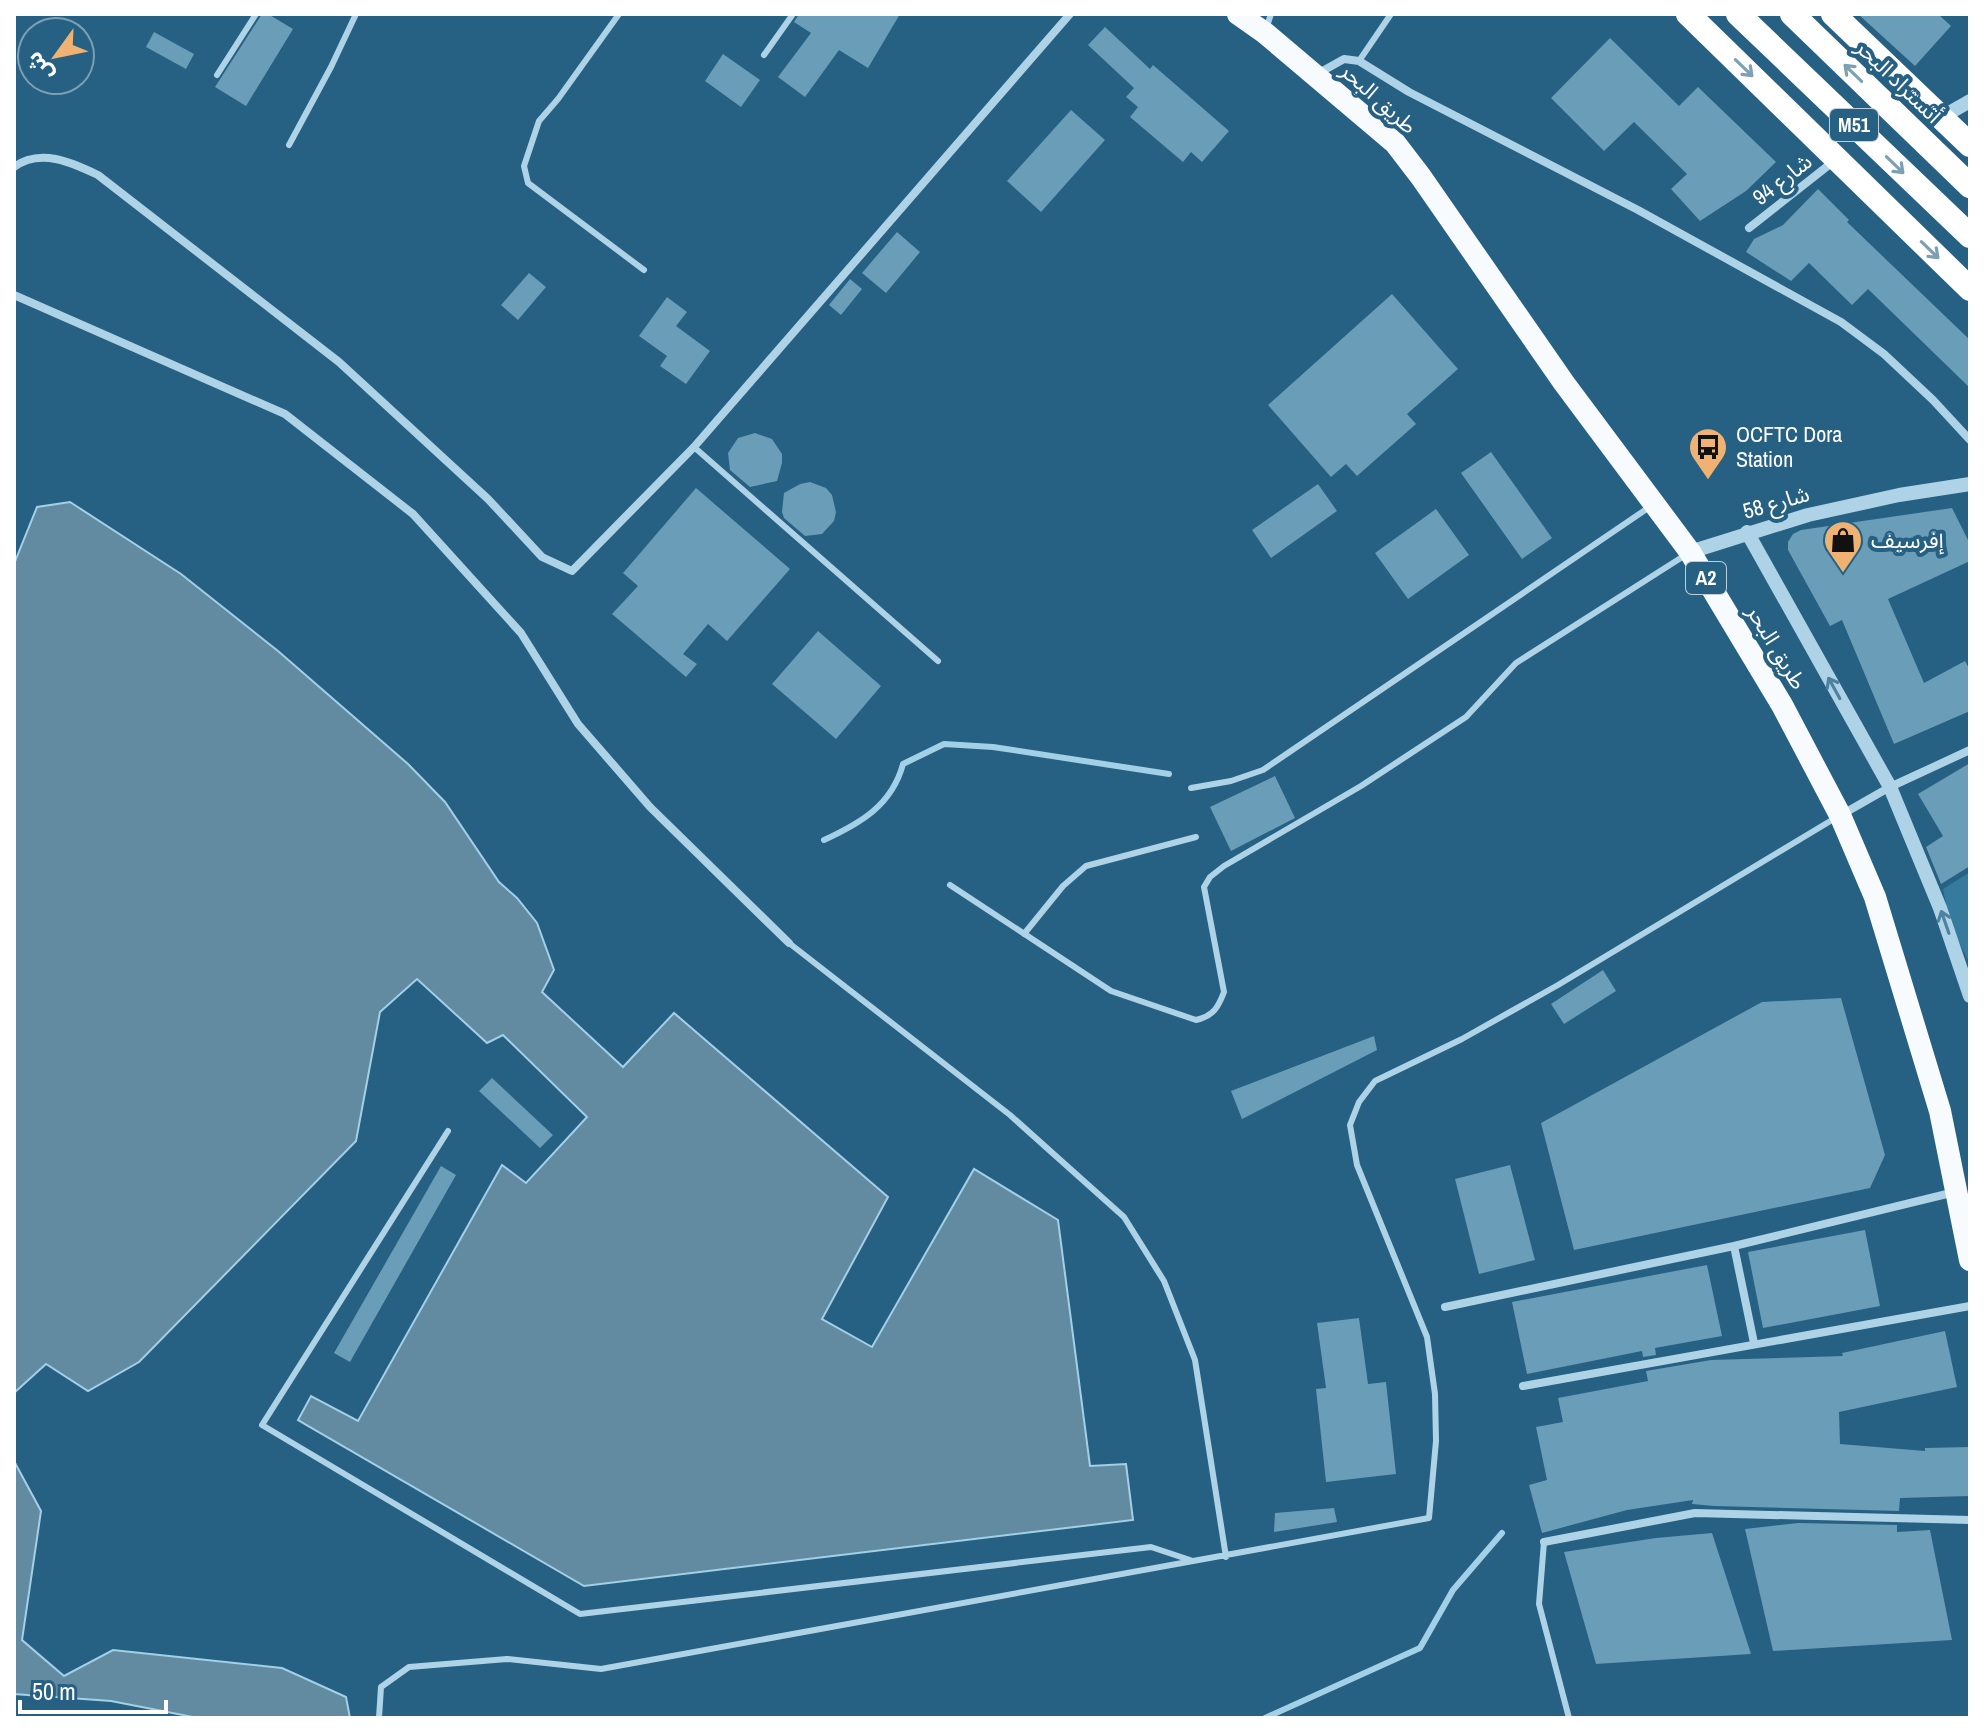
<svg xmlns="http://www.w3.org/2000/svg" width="1984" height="1732" viewBox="0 0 1984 1732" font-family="'Archivo Narrow','Noto Sans Arabic',sans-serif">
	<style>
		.green { fill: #367a9d }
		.water { fill: #628ba1; stroke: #a2d0e7; stroke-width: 2 }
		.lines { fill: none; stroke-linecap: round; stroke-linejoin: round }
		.stream { stroke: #a2d0e7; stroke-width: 6 }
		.building { fill: #6a9db7 }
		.service { stroke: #aed3e7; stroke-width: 6 }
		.minor { stroke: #aed3e7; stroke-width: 8 }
		.tertiary { stroke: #aed3e7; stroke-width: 14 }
		.trunk { stroke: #f7fbfe; stroke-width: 22 }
		.motorway { stroke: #fff; stroke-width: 24 }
		.oneway { stroke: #7da0b4 }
		.oneway2 { stroke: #4f82a0 }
		.labels { text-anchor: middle; stroke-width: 8; stroke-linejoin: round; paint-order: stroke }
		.shield { fill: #266082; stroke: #becfda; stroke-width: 2 }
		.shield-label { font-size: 20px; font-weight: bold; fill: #fff }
		.street-label { font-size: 22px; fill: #fff; stroke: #266082 }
		.poi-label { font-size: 22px; fill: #fff; stroke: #266082; text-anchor: start }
	</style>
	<rect width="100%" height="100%" fill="#266082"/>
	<path class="green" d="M1970 872V964L1950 924 1943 889Z"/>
	<path class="water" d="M70 502 181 574 278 651 408 764 445 802 499 882 517 898 537 923 554 970 542 992 623 1067 674 1013 888 1197 822 1319 872 1347 974 1169 1058 1220 1090 1466 1126 1464 1133 1520 584 1586 298 1420 311 1396 358 1421 502 1165 526 1183 587 1117 503 1035 487 1043 417 979 380 1012 356 1141 139 1362 88 1391 46 1364 14 1393V564L37 507Z
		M14 1461 41 1511 22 1640 64 1676 113 1650 282 1668 346 1697 350 1718H198L111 1701 14 1694Z"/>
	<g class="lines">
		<path class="stream" d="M824 840C861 823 892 805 903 764L944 744 993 747 1169 774
			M1265 1718 1420 1648 1453 1590 1502 1533"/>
	</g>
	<path class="building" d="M262 14H268L293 29 246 106 215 87Z
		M799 14H900L868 68 839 50 805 97 778 77 811 33 794 22Z
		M1858 14H1938L1951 26 1915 66Z
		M1105 27 1150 69 1153 65 1229 131 1202 162 1191 152 1183 162 1130 117 1138 107 1126 97 1134 88 1088 45Z
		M154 32 194 54 186 69 146 47Z
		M1610 38 1679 106 1698 87 1776 162 1746 191 1700 221 1671 189 1687 174 1634 122 1604 151 1551 98Z
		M723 54 760 80 741 107 705 81Z
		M1071 110 1105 140 1041 212 1007 181Z
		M1818 189 1849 220 1847 222 1970 340V388L1868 289 1852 305 1809 263 1791 281 1746 252 1754 239 1783 225Z
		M897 232 920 252 886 293 862 273Z
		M529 273 546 287 518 320 501 305Z
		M850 279 862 289 841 315 829 305Z
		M1392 294 1458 369 1407 414 1416 424 1357 476 1346 464 1331 477 1268 405Z
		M667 297 687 312 676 326 710 351 686 384 660 366 667 356 639 336Z
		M755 433 772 439 782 454V463L777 481 750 487 730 470 728 453 738 438Z
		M1491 452 1552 538 1522 559 1461 473Z
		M810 482 826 488 832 495 836 512 834 521 822 534 805 536 784 518 782 512 784 493 800 484Z
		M1318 484 1337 511 1271 558 1252 530Z
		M696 488 790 569 727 641 708 624 683 654 697 664 686 677 612 614 638 586 623 573Z
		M1952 508 1970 544V561L1888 599 1924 683 1965 661 1970 670V711L1894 744 1842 620 1830 626 1788 550V542L1793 534 1801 530Z
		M1436 509 1469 555 1408 599 1375 553Z
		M818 631 881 686 836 739 772 684Z
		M1970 763V866L1941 884 1926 847 1943 836 1918 794Z
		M1275 776 1295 818 1231 851 1210 807Z
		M1603 970 1616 991 1564 1024 1551 1004Z
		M1841 998 1885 1155 1870 1188 1574 1250 1541 1123 1762 1002Z
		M1374 1036 1377 1050 1242 1119 1231 1091Z
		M492 1078 553 1135 540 1148 479 1091Z
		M1510 1165 1535 1260 1479 1274 1455 1179Z
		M441 1166 456 1175 350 1362 334 1353Z
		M1865 1230 1880 1306 1763 1328 1748 1252Z
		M1707 1265 1722 1336 1655 1348 1656 1355 1643 1357 1642 1351 1527 1374 1512 1302Z
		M1359 1318 1368 1384 1386 1382 1396 1474 1326 1482 1316 1389 1326 1388 1317 1323Z
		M1945 1331 1957 1387 1839 1412 1840 1444 1925 1451V1448L1970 1447V1496L1900 1498 1899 1511 1714 1506 1692 1504 1693 1500 1627 1510 1542 1533 1529 1485 1547 1480 1536 1427 1563 1422 1558 1398 1648 1381 1646 1371 1711 1360 1843 1356 1842 1353Z
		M1334 1508 1337 1522 1274 1532 1275 1513Z
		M1798 1523 1897 1525V1532L1930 1530 1952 1640 1773 1651 1745 1529Z
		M1712 1533 1751 1654 1596 1664 1564 1552 1656 1538Z"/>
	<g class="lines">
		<path class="service" d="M619 14 558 99 539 121 524 166 528 183 644 270
			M1266 29 1271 14
			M764 55 793 14
			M1359 61 1391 14
			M217 75 256 14
			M289 145 331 67 356 14
			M694 447 938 661
			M1191 788 1231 781 1263 770 1651 506
			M950 885 1111 991 1196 1020C1213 1016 1218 1008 1224 992L1204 887 1210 877 1224 866 1361 786 1466 717 1516 663 1687 554
			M1024 934 1063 886 1086 866 1196 837
			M789 943 1010 1115 1124 1217 1164 1281 1195 1360 1226 1557
			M448 1131 262 1425 580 1614 1151 1547 1193 1561
			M1544 1542 1539 1604 1569 1718
			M379 1718 381 1687 409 1667 507 1659 601 1669 1429 1518 1436 1441 1435 1394 1427 1337 1357 1165 1350 1125 1359 1102 1375 1081 1462 1039 1558 985 1837 817"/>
		<path class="minor" d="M1319 73 1344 59 1359 61 1409 92 1638 210 1841 322 1884 354 1933 400 1970 440
			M14 167C40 148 71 162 98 175L339 362 488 499 542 557 572 571 694 447 1070 14
			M1749 228 1834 161
			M14 295 285 414 413 514 521 633 578 724 650 807 789 943
			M1841 815 1890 787 1970 750
			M1734 1246 1754 1343
			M1445 1307 1734 1246 1955 1192
			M1523 1386 1970 1306
			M1544 1542 1695 1513 1970 1520"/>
		<path class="tertiary" d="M1942 117 1970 101
			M1747 532 1890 787 1940 908 1970 996
			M1690 552 1808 515 1899 495 1970 484"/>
		<path class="trunk" d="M1238 14 1265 33 1395 143 1421 177 1564 383 1690 552 1782 705 1840 815 1875 897 1940 1111 1970 1260"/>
		<path class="motorway" d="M1688 14 1970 289
			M1738 14 1970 236
			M1792 14 1970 186
			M1833 14 1970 145"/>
	</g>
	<defs><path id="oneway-shaft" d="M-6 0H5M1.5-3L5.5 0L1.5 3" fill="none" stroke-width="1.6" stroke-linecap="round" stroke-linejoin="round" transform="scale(2)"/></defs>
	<g class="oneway">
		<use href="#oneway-shaft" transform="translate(1744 68) rotate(44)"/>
		<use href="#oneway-shaft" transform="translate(1853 73) rotate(-136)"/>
		<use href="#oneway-shaft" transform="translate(1895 165) rotate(44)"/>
		<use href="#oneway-shaft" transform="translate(1930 250) rotate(44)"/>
	</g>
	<g class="oneway2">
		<use href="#oneway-shaft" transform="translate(1834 688) rotate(-119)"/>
		<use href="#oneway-shaft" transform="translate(1945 922) rotate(-109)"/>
	</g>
	<defs>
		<g id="bus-pin" transform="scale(2)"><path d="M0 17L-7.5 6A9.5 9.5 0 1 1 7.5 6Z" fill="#f0b272" stroke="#266082"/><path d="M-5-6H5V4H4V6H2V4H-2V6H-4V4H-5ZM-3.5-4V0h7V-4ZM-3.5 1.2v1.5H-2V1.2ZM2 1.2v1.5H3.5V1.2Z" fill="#111"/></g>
		<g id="shop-pin" transform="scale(2)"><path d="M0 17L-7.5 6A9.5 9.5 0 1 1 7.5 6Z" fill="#f0b272" stroke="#266082"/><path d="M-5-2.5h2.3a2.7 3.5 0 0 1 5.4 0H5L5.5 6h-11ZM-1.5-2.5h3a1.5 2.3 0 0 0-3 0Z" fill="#111"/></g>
	</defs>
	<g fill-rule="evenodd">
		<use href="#bus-pin" x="1708" y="447"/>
		<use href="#shop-pin" x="1843" y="540"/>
	</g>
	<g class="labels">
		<g class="shield">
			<rect x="1830" y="109" width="48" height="32" rx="6"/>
			<rect x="1686" y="562" width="40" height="32" rx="6"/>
		</g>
		<g class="shield-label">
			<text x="1854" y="132">M51</text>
			<text x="1706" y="585">A2</text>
		</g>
		<g class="street-label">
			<text transform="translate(1899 81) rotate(44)" y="8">أتستراد البحر</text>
			<text transform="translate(1379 98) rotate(42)" y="8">طريق البحر</text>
			<text transform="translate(1782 179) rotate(-38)" y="8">شارع 94</text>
			<text transform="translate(1776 502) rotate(-16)" y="8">شارع 58</text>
			<text transform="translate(1777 647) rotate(59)" y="8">طريق البحر</text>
		</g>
		<g class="poi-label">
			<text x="1736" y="442">OCFTC Dora<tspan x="1736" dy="25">Station</tspan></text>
			<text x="1871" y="548">إفرسيف</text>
		</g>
	</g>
	<rect width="1984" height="1732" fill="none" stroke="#ffffff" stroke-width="32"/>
	<g transform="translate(56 56) rotate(237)"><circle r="38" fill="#266082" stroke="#7da0b4" stroke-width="2"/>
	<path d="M0-6L14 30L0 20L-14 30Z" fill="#f0b272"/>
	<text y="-12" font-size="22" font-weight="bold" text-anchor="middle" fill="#ffffff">ش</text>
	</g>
	<path d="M20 1700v12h146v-12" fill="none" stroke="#ffffff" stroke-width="4"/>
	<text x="32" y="1700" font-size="24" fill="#ffffff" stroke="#266082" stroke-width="6" paint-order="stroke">50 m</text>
</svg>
